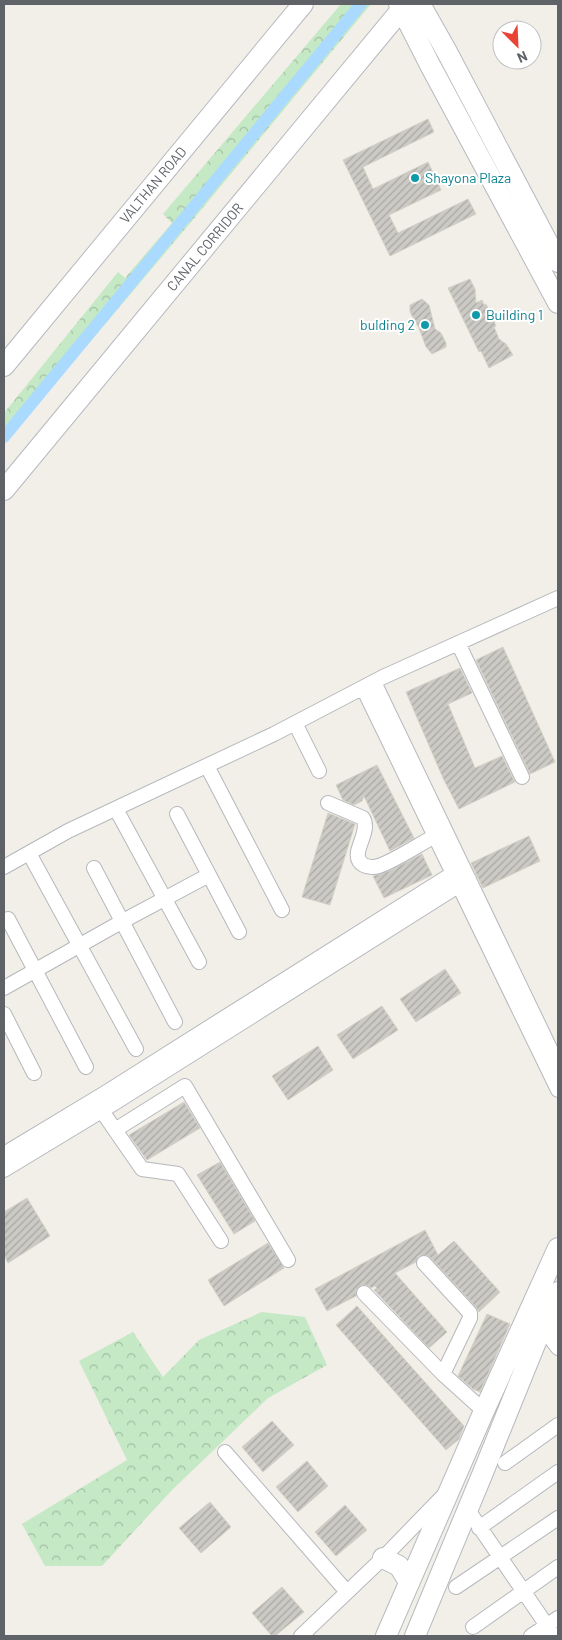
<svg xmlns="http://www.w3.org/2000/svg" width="562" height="1640" viewBox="0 0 562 1640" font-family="Barlow,sans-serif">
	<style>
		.forest { fill: url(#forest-crowns) }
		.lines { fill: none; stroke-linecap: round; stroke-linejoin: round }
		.canal { stroke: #aadaff; stroke-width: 12 }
		.building { fill: url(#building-hatch); stroke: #d6d1c6 }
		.street-casing { stroke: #b5b8bc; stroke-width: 16 }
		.secondary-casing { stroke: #b6babf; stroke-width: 22 }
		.street { stroke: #fff; stroke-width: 14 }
		.secondary { stroke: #fff; stroke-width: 20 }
		.culture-dot { fill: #0f9aa8; stroke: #fff; stroke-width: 2 }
		.labels { text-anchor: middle; stroke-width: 4; stroke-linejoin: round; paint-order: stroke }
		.culture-label { font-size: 14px; fill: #0d838f; stroke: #fff; text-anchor: start }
		.street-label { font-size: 14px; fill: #5f6368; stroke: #fff }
	</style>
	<defs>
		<pattern id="forest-crowns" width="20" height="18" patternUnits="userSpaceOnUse" patternTransform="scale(1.25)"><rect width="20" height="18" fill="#c5e8c5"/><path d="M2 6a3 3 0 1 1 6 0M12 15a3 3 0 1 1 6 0" fill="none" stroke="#a3c0a4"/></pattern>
		<pattern id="building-hatch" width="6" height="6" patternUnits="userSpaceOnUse" patternTransform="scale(1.25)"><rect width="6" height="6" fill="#cccac5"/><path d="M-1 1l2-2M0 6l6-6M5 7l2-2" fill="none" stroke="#a9a8a4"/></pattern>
	</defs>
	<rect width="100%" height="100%" fill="#f1efe8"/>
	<path class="forest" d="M341 4H371L192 221 4 444V413L118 272 125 278 172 223 163 214Z
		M262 1312 305 1317 327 1365 268 1398 172 1490 102 1566H45L22 1524 127 1460 79 1361 133 1332 163 1377 199 1340Z"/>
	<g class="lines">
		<path class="canal" d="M4 437 361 4"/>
	</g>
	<path class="building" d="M428 119 434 132 363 167 373 189 428 162 441 190 389 215 398 233 468 199 476 214 390 256 343 160Z
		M470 279 475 289 476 303 482 300 484 305 486 304 496 326 494 327 499 339 506 344 513 355 489 368 481 351 479 352 448 288Z
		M422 299 429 305 435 329 441 333 446 343V347L432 354 426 347 419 328 410 312V305Z
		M503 647 555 762 530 774 476 660Z
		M460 668 472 693 448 704 475 768 502 756 515 782 459 809 443 778 406 692Z
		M377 765 414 838 390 851 364 796 362 801 354 805 343 800 336 785Z
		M328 813 355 824 330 905 302 897Z
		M529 836 540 861 483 888 471 863Z
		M422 854 432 875 384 898 373 876 389 871Z
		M445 969 461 993 416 1022 400 999Z
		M382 1006 398 1030 353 1059 337 1035Z
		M318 1046 333 1070 288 1100 272 1076Z
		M184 1102 200 1128 147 1160 129 1135Z
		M220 1162 255 1221 234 1234 197 1175Z
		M27 1198 50 1236 8 1263 4 1255V1212Z
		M425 1230 438 1255 454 1241 500 1292 479 1312 476 1307 430 1257 426 1255 418 1256 416 1262 395 1273 447 1332 429 1348 374 1290 377 1288 375 1286 371 1288 367 1285H361L356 1290V1296L327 1311 315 1289Z
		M268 1243 284 1268 224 1306 208 1280Z
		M357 1306 464 1426 459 1439 446 1450 336 1325Z
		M487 1314 510 1324 480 1392 473 1389 458 1376Z
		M272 1421 294 1445 263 1472 242 1447Z
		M307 1461 328 1486 298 1512 276 1487Z
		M210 1502 231 1527 201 1553 179 1528Z
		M345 1505 367 1530 336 1556 315 1532Z
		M282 1587 304 1612 275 1636H272L252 1613Z"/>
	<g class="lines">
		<g class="street-casing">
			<path id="street" d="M458 643 522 777
				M374 682 558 1065
				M363 688 558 1090
				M295 723 319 771
				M207 766 282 910
				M328 803 363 818C369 828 360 841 358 852 356 865 368 869 379 866 396 860 418 845 435 836
				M116 809 199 962
				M177 814 239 932
				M29 853 136 1049
				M4 867 68 831 274 734 383 677 558 598
				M94 868 175 1022
				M8 919 86 1067
				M4 988 123 921 209 875
				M4 1014 34 1073
				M102 1111 115 1130 185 1086 288 1260
				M115 1130 142 1169 178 1174 221 1241
				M4 1154 105 1093 463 867
				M4 1170 113 1104 469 879
				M424 1263 470 1313V1318L443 1374
				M364 1293 443 1374 484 1411
				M542 1327 558 1348
				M547 1334 558 1325
				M225 1452 347 1592
				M505 1463 558 1425
				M468 1510 554 1636
				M479 1528 558 1472
				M456 1587 558 1518
				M473 1627 558 1567
				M301 1636 383 1558 443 1496
				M531 1636 558 1618"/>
		</g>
		<g class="secondary-casing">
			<path id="secondary" d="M399 4 430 65 558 303
				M420 4 447 52 558 262
				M4 366 303 4
				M4 490 406 4
				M383 1558 399 1566 409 1582
				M386 1636 484 1411 558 1248
				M415 1636 482 1475 542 1327 558 1292"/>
		</g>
		<use href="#street" class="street"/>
		<use href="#secondary" class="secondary"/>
	</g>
	<g class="culture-dot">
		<circle cx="415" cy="178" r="5"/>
		<circle cx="476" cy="315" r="5"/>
		<circle cx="425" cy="325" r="5"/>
	</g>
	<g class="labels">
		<g class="culture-label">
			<text x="425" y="183">Shayona Plaza</text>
			<text x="486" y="320">Building 1</text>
			<text x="415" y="330" text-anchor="end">bulding 2</text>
		</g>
		<g class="street-label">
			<text transform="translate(153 185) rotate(-50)" y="5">VALTHAN ROAD</text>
			<text transform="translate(205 247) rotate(-50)" y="5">CANAL CORRIDOR</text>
		</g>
	</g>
	<rect width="562" height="1640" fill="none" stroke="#5f6368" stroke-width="10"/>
	<g transform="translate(517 45) rotate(156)"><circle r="24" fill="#ffffff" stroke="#bfc1c3"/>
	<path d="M0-4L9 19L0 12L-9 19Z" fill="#ea4335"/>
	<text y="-8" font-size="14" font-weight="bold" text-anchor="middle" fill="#5f6368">N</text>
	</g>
</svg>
